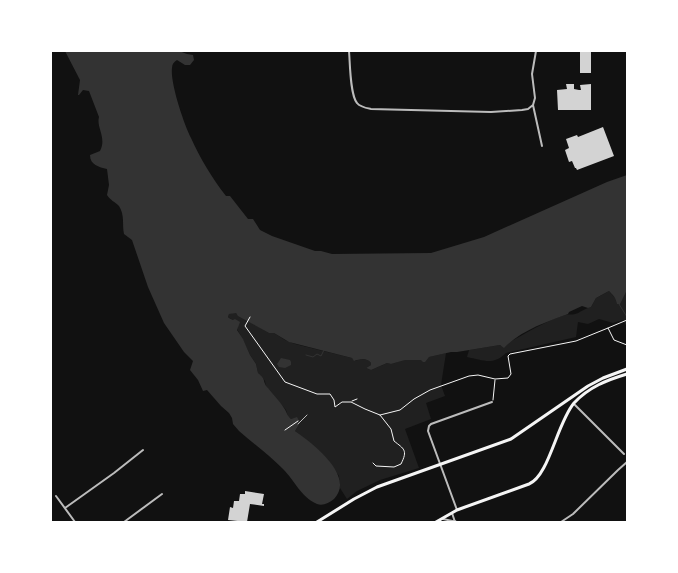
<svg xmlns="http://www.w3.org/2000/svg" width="678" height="573" viewBox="0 0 678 573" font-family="Helvetica,sans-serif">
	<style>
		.green { fill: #202020 }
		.water { fill: #333 }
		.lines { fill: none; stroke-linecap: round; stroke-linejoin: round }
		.stream { stroke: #333; stroke-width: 1 }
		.building { fill: #d3d3d3 }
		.path { stroke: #f5f5f5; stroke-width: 1 }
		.service { stroke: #bcbcbc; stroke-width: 1 }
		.minor { stroke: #bcbcbc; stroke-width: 2 }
		.trunk { stroke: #f5f5f5; stroke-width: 3 }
	</style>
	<rect width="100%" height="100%" fill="#111"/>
	<path class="green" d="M627 290V327L623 320 613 323 599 319 588 324 578 322 576 337 506 353C493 366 483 360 467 357L469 350 500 345 501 346C523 336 542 322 565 315 569 314 572 315 575 314 580 313 585 308 591 307L596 298C601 296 604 293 609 291L616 299H622Z
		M234 312 269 333H274L285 340 295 344 352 358 355 361C361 358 367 358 371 363V365L366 368 371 370 387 363 391 364 407 359 421 360 429 357 446 353 441 385 445 396 426 403 431 419 405 429 419 468 380 480 357 491 347 499 340 488 339 476 327 459 309 442 295 431 300 423 296 418 291 419 288 417 286 410 266 387 265 381 258 373 256 364 250 355 244 342 237 329 238 327 233 320 228 317 229 314Z"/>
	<path class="water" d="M65 51H179L187 54 193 55 194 60 190 65H185L177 60C174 62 172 64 172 68 170 83 184 124 191 138 200 158 212 178 226 196H230L248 219H253L260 230 272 236 315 251H321L332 254 431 253 484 237 607 182 627 175V290L620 304H617C616 298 613 295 609 291L607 292 596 298 591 307 588 308 582 306 569 312 568 314C546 322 520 331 504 348L500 345 457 352H451L429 357 425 362H423L421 360H405L391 364 387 363 371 370 366 368 371 365V363C366 357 360 359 354 361L352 358 289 342 274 333H269L238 316 236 313 229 314 228 317 229 318 233 320 235 319 240 322 237 330 243 339 250 355 256 364 258 373C267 380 262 382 268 388 273 395 280 401 284 408 287 412 287 416 291 419L297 417 300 423 295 431C312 443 356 476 334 499 329 503 323 506 317 504 301 497 295 481 283 469 270 456 254 444 239 431L233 424 232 418 229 413 221 406 207 390 203 391 198 380 190 370 193 361 184 352 164 323 148 287 132 240 124 234C122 225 125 215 119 206 115 202 110 200 107 195L109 185 107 169C99 167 90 165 90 155L100 151C107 138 96 127 99 117L89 91 83 90 79 95H78L80 80Z
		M281 358 290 360 291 362V365L285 368 279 367 277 364Z"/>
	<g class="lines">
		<path class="stream" d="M619 304 627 317
			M306 355 313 357 317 354 321 356 324 350"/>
	</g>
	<path class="building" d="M580 51H591V73H580Z
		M566 84H574V89L579 90H581L580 85 591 84V110H558L557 90 567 89Z
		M603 127 614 156 577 170 576 168H575L572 161 569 162 565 150 569 148 566 139 577 135 578 137Z
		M245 491 264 494 262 504H264V506L250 504 247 522 228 520 230 507 233 508 234 501H239L240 494H245Z"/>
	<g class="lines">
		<path class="path" d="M250 317 245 326 285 382 317 394H330L334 400 335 407 342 402H351L365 409 380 415 391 429 394 441C404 449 408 450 401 464L394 467 376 466 373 463
			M608 328 627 320
			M493 400 495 380
			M352 401 357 399
			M380 415 400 410 414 399 430 390 469 376 478 375 495 379 508 378 511 374 508 356 510 354 576 341 608 328 614 340 627 345
			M285 430 298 421"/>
		<path class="service" d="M298 424 307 415"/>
		<path class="minor" d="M349 51C350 62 350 95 357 103 360 107 366 108 371 109L491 112 522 110 528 109 533 105 535 98 532 74 536 51
			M533 105 542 146
			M574 404 624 454
			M56 496 75 522
			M65 508 114 473 143 450
			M457 510 428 431 429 426 431 424 492 402
			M452 513 455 522
			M443 519 457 522
			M124 522 162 494
			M561 522 573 514 618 470 627 462"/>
		<path class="trunk" d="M317 522 354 499 377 487 511 439 588 386 603 378 627 369
			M436 522 457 510 529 484C549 476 557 423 574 403 589 387 607 380 627 374"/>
	</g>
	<rect width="678" height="573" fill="none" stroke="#ffffff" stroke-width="104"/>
</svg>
